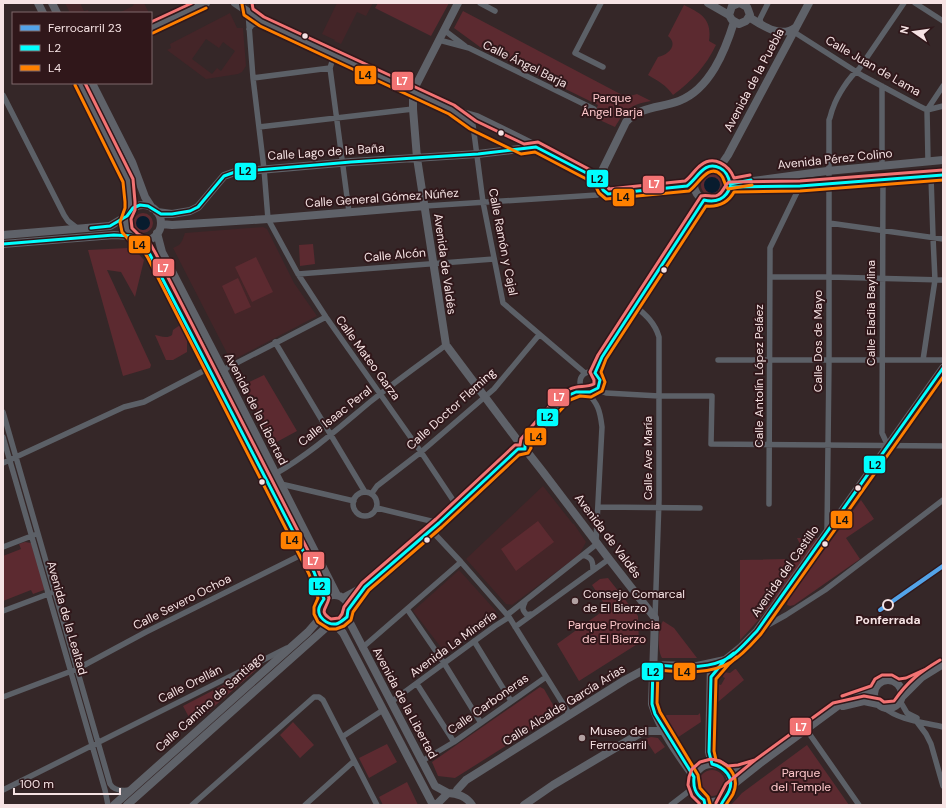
<svg xmlns="http://www.w3.org/2000/svg" width="946" height="808" viewBox="0 0 946 808" font-family="'DM Sans',sans-serif">
	<style>
		.built { fill: #442528; fill-rule: evenodd }
		.green { fill: #5c2a30 }
		.water { fill: #081c2e }
		.lines { fill: none; stroke-linecap: round; stroke-linejoin: round }
		.street { stroke: #5c6067; stroke-width: 5.5 }
		.secondary { stroke: #5f6269; stroke-width: 8 }
		.bus-1-casing { stroke: #30171a; stroke-width: 6 }
		.bus-2-casing { stroke: #30171a; stroke-width: 6 }
		.bus-3-casing { stroke: #30171a; stroke-width: 6 }
		.bus-1 { stroke: #0ff; stroke-width: 3 }
		.bus-2 { stroke: #ff8000; stroke-width: 3 }
		.bus-3 { stroke: #f27373; stroke-width: 3 }
		.rail-1-casing { stroke: #30171a; stroke-width: 7 }
		.rail-1 { stroke: #53a3e8; stroke-width: 4 }
		.bus-dot { fill: #f6e3e4; stroke: #30171a; stroke-width: 1.5 }
		.poi-dot { fill: #b2a1a2; stroke: #30171a; stroke-width: 1.5 }
		.stop-dot { fill: #30171a; stroke: #f6e3e4; stroke-width: 2 }
		.labels { text-anchor: middle; stroke-width: 4; stroke-linejoin: round; paint-order: stroke }
		.street-label { font-size: 12px; fill: #f6e3e4; stroke: #30171a }
		.park-label { font-size: 12px; fill: #fdc7ca; stroke: #30171a }
		.poi-label { font-size: 12px; fill: #f6e3e4; stroke: #30171a; text-anchor: start }
		.stop-label { font-size: 12px; font-weight: bold; fill: #f6e3e4; stroke: #30171a }
		.line-badge { stroke: #30171a; stroke-width: 1.5 }
		.badge-label { font-size: 11px; text-anchor: middle; font-weight: bold; fill: #fff }
		.pale-badge-label { font-size: 11px; text-anchor: middle; font-weight: bold; fill: #111 }
	</style>
	<rect width="100%" height="100%" fill="#352728"/>
	<path class="built" d="M65 3H82L81 5 84 11 88 10 89 13H70Z
		M134 3H144L149 13H119L133 6Z
		M337 3H373L366 16 357 12 341 44 334 41 335 40 322 34Z
		M230 13 237 28H243L246 66 242 72 238 74 206 79 167 50 171 48 170 44ZM206 39 219 48 223 42 235 51 221 71 217 68 212 74 192 59Z
		M263 227 267 229 294 283 317 316 231 361 173 248 179 245 182 241 185 233Z
		M543 486 573 524H574L586 542 579 555 512 605 506 604 466 559Z
		M459 570 496 611 495 618 446 654 413 611Z"/>
	<path class="green" d="M378 3H449L431 36 375 8Z
		M684 5C702 14 712 19 709 41L716 45C706 66 692 81 673 95 666 85 658 81 648 75L658 57C668 55 679 45 668 36Z
		M463 11 626 97 637 94 651 101C629 105 626 109 615 127L593 117 598 105 480 47 454 28Z
		M701 185a11 11 0 1 1 22 0a11 11 0 1 1-22 0Z
		M133 223a10 10 0 1 1 20 0a10 10 0 1 1-20 0Z
		M313 244 315 264 300 266 299 245Z
		M128 248 135 250 144 260 135 297 121 272 107 270 151 365 150 368 123 376 88 250Z
		M256 257 273 292 252 302 235 267Z
		M238 278 251 307 235 314 222 286Z
		M180 325 187 340V352L173 360H166L155 335C160 336 167 339 172 335L173 330Z
		M264 375 297 431 273 444 243 385Z
		M861 500 874 519 846 538 860 559 794 605 790 606 787 605 788 599Z
		M538 521 554 542 516 571 501 549Z
		M797 538H821C794 571 771 609 740 640V560L785 559 793 564 803 550Z
		M25 542 31 543 45 587 44 590 33 594 31 590 3 601V556L21 549 19 544Z
		M608 578 638 616 639 643 579 681 557 644 607 608 592 585 600 579Z
		M663 621 674 628 697 658H662C657 650 658 628 663 621Z
		M256 668V670L193 725 183 706Z
		M735 669H736L744 680 718 702V684L721 685 725 678 723 677 724 672 730 673Z
		M540 687 544 689 556 710 555 715 455 778 438 776 432 762Z
		M700 713 701 722 677 738 665 716 667 715H698Z
		M293 722 314 745 300 758 280 735Z
		M651 737 658 738 665 747 655 754 645 739Z
		M387 744 397 762 369 778 359 758Z
		M807 745 849 805H731L742 793Z
		M699 783a13 13 0 1 1 26 0a13 13 0 1 1-26 0Z
		M407 782 418 805H383L379 797Z"/>
	<path class="water" d="M704 185a8 8 0 1 1 16 0a8 8 0 1 1-16 0Z
		M136 223a7 7 0 1 1 14 0a7 7 0 1 1-14 0Z"/>
	<g class="lines">
		<path class="street" d="M480 3 495 11
			M601 3 575 53 603 67
			M915 3 943 21
			M248 12 253 78 264 169 268 219 298 274 326 317 421 452 457 506
			M761 24 760 19 768 3
			M249 29 252 25 262 21
			M444 30 465 46
			M794 32 863 76 919 106 927 110 943 106
			M439 40 469 48 594 109
			M334 55 330 68 349 212
			M253 78 330 68
			M3 95 64 215 68 221 77 228
			M927 110 928 161
			M927 110 943 86
			M456 113 473 125 483 202 503 303 585 373
			M259 127 413 109
			M882 165V86
			M883 180 882 433 888 446
			M829 183 943 175
			M425 206 597 195 599 194 602 189
			M829 223 943 239
			M298 274 494 259
			M770 277H829L943 280
			M635 306C646 315 655 323 659 337V500L655 618
			M275 342 365 492
			M718 360H943
			M923 360 935 280 933 237 931 176
			M223 370 326 317
			M580 382a10 10 0 1 1 20 0a10 10 0 1 1-20 0Z
			M595 373 602 357 704 200
			M600 385V391L606 393 659 396H712L711 444 943 446
			M586 391C598 404 600 410 602 427L596 541
			M3 412 110 784C114 791 122 791 130 790
			M3 437 105 790 108 805
			M525 442 564 399 571 394 584 391
			M3 463 124 407 144 402 209 368
			M275 474C310 454 340 427 370 402 395 382 420 364 446 345
			M281 484 354 501
			M353 504a12 12 0 1 1 24 0a12 12 0 1 1-24 0Z
			M372 493 377 486 421 452 494 389 539 335
			M769 504 770 248 800 186
			M598 507 700 508
			M377 508 439 523
			M431 530 461 562 509 617 570 715
			M827 533 829 360V120C831 116 831 112 833 108 837 96 849 77 859 69L904 3
			M3 547 34 535
			M583 555C592 558 593 561 593 570
			M525 602C522 608 522 610 527 615L531 614
			M407 609 444 663 481 723
			M3 611 51 593
			M507 615 598 543
			M515 627 609 559
			M759 630 786 615 825 590 943 500
			M474 641 511 701
			M362 648 461 562
			M417 684 454 742
			M3 697 77 669 146 632 305 553
			M900 701 907 713 917 718
			M391 702 495 626 509 617
			M883 707C900 721 923 722 943 727
			M917 722 926 734 931 744 943 786
			M806 729 859 805
			M342 737 383 710
			M422 761 454 742 546 677
			M3 790 287 648
			M192 805 314 697H319L323 700 377 805
			M305 805 354 761
			M671 805 693 788"/>
		<path class="secondary" d="M38 3 43 13
			M52 3 57 13
			M235 3 262 21 452 110 477 117 562 159 598 179
			M458 3 413 91V109L417 158 446 345 518 441
			M708 3 729 15
			M739 3 732 6 729 15 732 20 739 24 746 21 750 15 747 7 740 3
			M749 17C763 26 781 39 796 27
			M151 28 206 3
			M79 83 128 180 130 191V211
			M92 83 132 162 145 197 152 208
			M694 184a18 18 0 1 1 36 0a18 18 0 1 1-36 0Z
			M719 168 728 155 809 3
			M598 179 626 122C640 106 661 108 679 101 710 89 725 51 734 22
			M598 179C601 185 602 191 608 194L687 186 695 179
			M730 184 827 171 943 160
			M733 187 800 186 829 183
			M125 223a18 18 0 1 1 36 0a18 18 0 1 1-36 0Z
			M157 212 172 214 190 211 198 207 224 176 235 172 351 162 478 154 536 147
			M161 224 172 225 268 219 425 206
			M157 233 162 252 223 370 337 595
			M3 235 110 226 127 216
			M143 241 314 572 324 599
			M3 244 114 235 131 236
			M525 449 543 472 609 559 655 618 652 704C660 730 678 755 694 777
			M319 610a15 15 0 1 1 30 0a15 15 0 1 1-30 0Z
			M343 598 369 584 439 523 518 449
			M348 610 365 588
			M347 617 435 786 448 793
			M335 624 343 633 433 805
			M711 664 709 752 712 764
			M874 694a14 14 0 1 1 28 0a14 14 0 1 1-28 0Z
			M901 698 922 677 943 664
			M843 706 864 701 878 704
			M693 783a19 19 0 1 1 38 0a19 19 0 1 1-38 0Z
			M727 771 739 770 753 766
			M730 787 759 764 843 702 874 690
			M456 793 457 790 466 780 625 680 653 665 697 666 725 660 741 647 757 631 943 368
			M114 805 308 632 321 617
			M127 805 330 624
			M436 805 448 793C457 793 467 797 472 805
			M524 805 553 785 644 731H664"/>
		<g class="bus-1-casing">
			<path id="bus-1" d="M91 228 110 226 127 216 133 208 140 205 148 206 161 214H172L190 211 198 207 224 176 235 172 351 162 478 154 536 147 598 179 603 190 608 194 687 186C698 178 704 160 720 168 726 171 729 178 730 184L751 180
				M3 244 114 235 131 236 143 241 314 572 324 599C322 602 320 605 319 608 317 617 327 625 336 624 340 623 343 620 347 617L348 610 365 587 439 523 518 449H525V442L567 396 576 392H590L598 388 600 380 595 373 602 357 704 200C716 203 726 199 730 187L800 186 943 175
				M705 805 704 800C695 794 693 787 694 777L655 714 652 704 653 665C678 666 707 671 730 657 740 650 748 640 757 631L943 368
				M721 805C723 800 727 796 729 791 735 777 724 767 712 764L709 752 711 677 725 660 734 653"/>
		</g>
		<g class="bus-2-casing">
			<path id="bus-2" d="M242 4 244 15 260 26 449 114 470 129 521 154 535 152 594 183 599 193 606 199 689 191C698 185 709 162 721 175 725 179 724 185 728 189L752 185
				M153 33 206 8
				M75 85 123 182 125 202V208L120 222 122 232 129 240 140 245 148 258 309 574 318 598 314 607V614L318 622 329 629H336L344 626 351 620 353 612 369 590 442 527 519 455 528 453 531 448 530 443 570 400 580 396 591 397 602 391 605 382 601 372 606 359 706 206C718 207 728 203 734 192L800 191 943 180
				M710 804 708 797 700 788 698 775 660 712 657 703 658 670C682 672 710 675 731 662 743 655 752 644 761 634L943 377
				M726 805C728 801 731 798 733 794 740 779 731 765 716 760L714 751 716 679 729 664 737 657"/>
		</g>
		<g class="bus-3-casing">
			<path id="bus-3" d="M252 3 253 9 264 17 454 105 476 121 524 144 538 142 600 175 609 189 685 181C691 177 695 169 701 165 714 155 729 165 734 178L750 175
				M151 22 192 3
				M85 83 133 179 135 202V210L131 219 132 228 138 234 147 238 156 254 318 570 329 598C327 609 318 611 331 619L339 618 342 614 344 607 362 583 436 519 515 445H520L521 439C533 426 555 396 570 389 578 385 586 388 594 384V380L590 372 598 355 701 196C707 194 713 198 718 195 724 192 724 185 729 182L800 181 943 170
				M842 696 871 686 875 679 882 675H892L899 679 906 678 926 669
				M716 803 726 784 755 760
				M700 805 699 803 692 796 688 785 689 777 692 769 700 762 711 759 720 761 728 766 738 765 755 760 833 703 864 696 880 699 884 702 894 701C908 681 920 672 940 660"/>
		</g>
		<use href="#bus-1" class="bus-1"/>
		<use href="#bus-2" class="bus-2"/>
		<use href="#bus-3" class="bus-3"/>
		<g class="rail-1-casing">
			<path id="rail-1" d="M880 610 943 566"/>
		</g>
		<use href="#rail-1" class="rail-1"/>
	</g>
	<g class="bus-dot">
		<circle cx="305" cy="36" r="3.5"/>
		<circle cx="501" cy="133" r="3.5"/>
		<circle cx="664" cy="270" r="3.5"/>
		<circle cx="262" cy="482" r="3.5"/>
		<circle cx="858" cy="488" r="3.5"/>
		<circle cx="427" cy="540" r="3.5"/>
		<circle cx="825" cy="544" r="3.5"/>
	</g>
	<g class="poi-dot">
		<circle cx="575" cy="601" r="4"/>
		<circle cx="582" cy="738" r="4"/>
	</g>
	<circle class="stop-dot" cx="888" cy="605" r="5"/>
	<g class="labels">
		<g class="street-label">
			<text transform="translate(525 64) rotate(26)" y="4">Calle Ángel Barja</text>
			<text transform="translate(873 66) rotate(30)" y="4">Calle Juan de Lama</text>
			<text transform="translate(754 80) rotate(-62)" y="4">Avenida de la Puebla</text>
			<text transform="translate(326 152) rotate(-4)" y="4">Calle Lago de la Baña</text>
			<text transform="translate(835 159) rotate(-6)" y="4">Avenida Pérez Colino</text>
			<text transform="translate(382 198) rotate(-4)" y="4">Calle General Gómez Núñez</text>
			<text transform="translate(503 242) rotate(79)" y="4">Calle Ramón y Cajal</text>
			<text transform="translate(395 255) rotate(-5)" y="4">Calle Alcón</text>
			<text transform="translate(445 264) rotate(82)" y="4">Avenida de Valdés</text>
			<text transform="translate(871 313) rotate(-90)" y="4">Calle Eladia Baylina</text>
			<text transform="translate(818 341) rotate(-90)" y="4">Calle Dos de Mayo</text>
			<text transform="translate(368 358) rotate(54)" y="4">Calle Mateo Garza</text>
			<text transform="translate(759 376) rotate(-90)" y="4">Calle Antolín López Peláez</text>
			<text transform="translate(256 409) rotate(63)" y="4">Avenida de la Libertad</text>
			<text transform="translate(451 409) rotate(-42)" y="4">Calle Doctor Fleming</text>
			<text transform="translate(335 416) rotate(-38)" y="4">Calle Isaac Peral</text>
			<text transform="translate(648 458) rotate(-90)" y="4">Calle Ave María</text>
			<text transform="translate(608 536) rotate(53)" y="4">Avenida de Valdés</text>
			<text transform="translate(785 571) rotate(-55)" y="4">Avenida del Castillo</text>
			<text transform="translate(182 602) rotate(-27)" y="4">Calle Severo Ochoa</text>
			<text transform="translate(67 618) rotate(74)" y="4">Avenida de la Lealtad</text>
			<text transform="translate(453 644) rotate(-36)" y="4">Avenida La Minería</text>
			<text transform="translate(190 684) rotate(-27)" y="4">Calle Orellán</text>
			<text transform="translate(210 702) rotate(-42)" y="4">Calle Camino de Santiago</text>
			<text transform="translate(405 703) rotate(62)" y="4">Avenida de la Libertad</text>
			<text transform="translate(488 704) rotate(-35)" y="4">Calle Carboneras</text>
			<text transform="translate(564 705) rotate(-32)" y="4">Calle Alcalde García Arias</text>
		</g>
		<g class="park-label">
			<text x="612" y="102">Parque<tspan x="612" dy="14">Ángel Barja</tspan></text>
			<text x="614" y="629">Parque Provincia<tspan x="614" dy="14">de El Bierzo</tspan></text>
			<text x="801" y="777">Parque<tspan x="801" dy="14">del Temple</tspan></text>
		</g>
		<g class="poi-label">
			<text x="583" y="598">Consejo Comarcal<tspan x="583" dy="14">de El Bierzo</tspan></text>
			<text x="590" y="735">Museo del<tspan x="590" dy="14">Ferrocarril</tspan></text>
		</g>
		<g class="stop-label">
			<text x="888" y="624">Ponferrada</text>
		</g>
	</g>
	<g class="line-badge">
		<rect x="354" y="65" width="23" height="20" rx="4" fill="#ff8000"/>
		<rect x="391" y="71" width="23" height="20" rx="4" fill="#f27373"/>
		<rect x="234" y="162" width="23" height="19" rx="4" fill="#0ff"/>
		<rect x="586" y="169" width="23" height="19" rx="4" fill="#0ff"/>
		<rect x="642" y="175" width="23" height="19" rx="4" fill="#f27373"/>
		<rect x="612" y="188" width="23" height="19" rx="4" fill="#ff8000"/>
		<rect x="128" y="235" width="23" height="19" rx="4" fill="#ff8000"/>
		<rect x="152" y="258" width="23" height="19" rx="4" fill="#f27373"/>
		<rect x="547" y="388" width="23" height="19" rx="4" fill="#f27373"/>
		<rect x="536" y="408" width="23" height="19" rx="4" fill="#0ff"/>
		<rect x="524" y="427" width="23" height="19" rx="4" fill="#ff8000"/>
		<rect x="863" y="455" width="23" height="19" rx="4" fill="#0ff"/>
		<rect x="830" y="510" width="23" height="19" rx="4" fill="#ff8000"/>
		<rect x="280" y="531" width="23" height="19" rx="4" fill="#ff8000"/>
		<rect x="302" y="551" width="23" height="19" rx="4" fill="#f27373"/>
		<rect x="308" y="577" width="23" height="19" rx="4" fill="#0ff"/>
		<rect x="673" y="662" width="23" height="19" rx="4" fill="#ff8000"/>
		<rect x="641" y="662" width="23" height="19" rx="4" fill="#0ff"/>
		<rect x="789" y="717" width="23" height="19" rx="4" fill="#f27373"/>
	</g>
	<g class="badge-label">
		<text x="402" y="85">L7</text>
		<text x="654" y="188">L7</text>
		<text x="163" y="272">L7</text>
		<text x="559" y="401">L7</text>
		<text x="313" y="565">L7</text>
		<text x="801" y="731">L7</text>
	</g>
	<g class="pale-badge-label">
		<text x="365" y="79">L4</text>
		<text x="245" y="175">L2</text>
		<text x="597" y="183">L2</text>
		<text x="623" y="201">L4</text>
		<text x="139" y="249">L4</text>
		<text x="547" y="421">L2</text>
		<text x="536" y="441">L4</text>
		<text x="875" y="469">L2</text>
		<text x="842" y="524">L4</text>
		<text x="292" y="544">L4</text>
		<text x="319" y="590">L2</text>
		<text x="684" y="676">L4</text>
		<text x="653" y="676">L2</text>
	</g>
	<rect width="946" height="808" fill="none" stroke="#f6e3e4" stroke-width="8"/>
	<rect x="12" y="12" width="140" height="72" fill="#30171a" stroke="#7f696b"/>
	<rect x="20" y="25" width="20" height="6" fill="#53a3e8" stroke="#7f696b"/>
	<text x="48" y="32" font-size="12" fill="#f6e3e4">Ferrocarril 23</text>
	<rect x="20" y="45" width="20" height="6" fill="#00ffff" stroke="#7f696b"/>
	<text x="48" y="52" font-size="12" fill="#f6e3e4">L2</text>
	<rect x="20" y="65" width="20" height="6" fill="#ff8000" stroke="#7f696b"/>
	<text x="48" y="72" font-size="12" fill="#f6e3e4">L4</text>
	<g transform="translate(914 32) rotate(283)" stroke="#30171a" stroke-width="3" paint-order="stroke">
	<path d="M0-3L7 15L0 10L-7 15Z" fill="#f6e3e4"/>
	<text y="-6" font-size="11" font-weight="bold" text-anchor="middle" fill="#f6e3e4">N</text>
	</g>
	<path d="M14 788v6h106v-6" fill="none" stroke="#f6e3e4" stroke-width="2"/>
	<text x="20" y="788" font-size="12" fill="#f6e3e4" stroke="#30171a" stroke-width="3" paint-order="stroke">100 m</text>
</svg>
